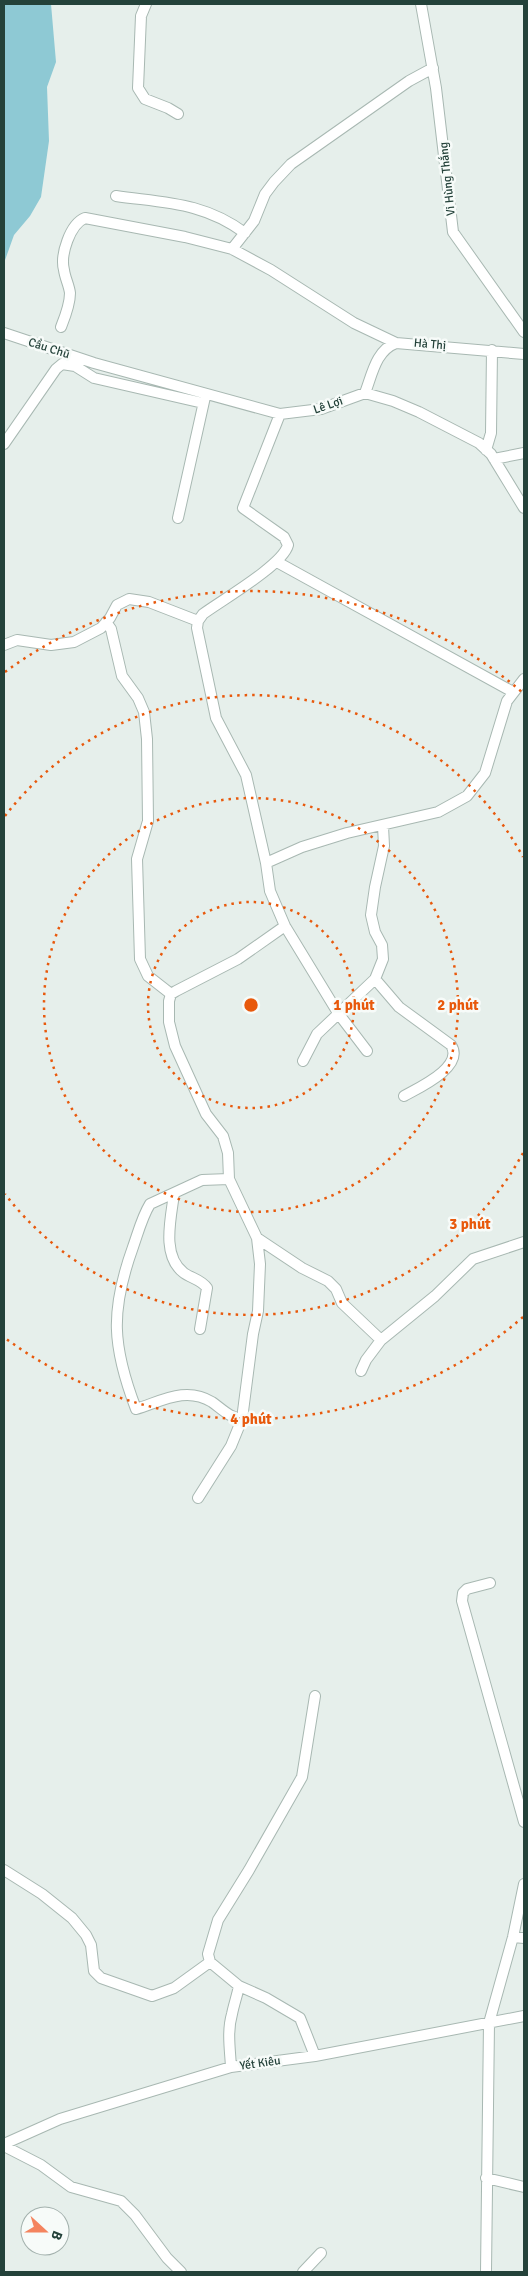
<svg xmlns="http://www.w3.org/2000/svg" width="528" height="2276" viewBox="0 0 528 2276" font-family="Signika,sans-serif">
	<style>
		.water { fill: #8ec9d4 }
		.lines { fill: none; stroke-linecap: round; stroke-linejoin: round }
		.minor-casing { stroke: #a8b8b2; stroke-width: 12 }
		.minor { stroke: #fff; stroke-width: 10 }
		.ring { fill: none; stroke: #e8590c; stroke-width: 2.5; stroke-dasharray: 2.5 5 }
		.labels { text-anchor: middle; stroke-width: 5; stroke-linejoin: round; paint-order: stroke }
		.street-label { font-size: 12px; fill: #24423a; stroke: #f7fbf9 }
		.centre { fill: #e8590c; stroke: #f7fbf9; stroke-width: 2.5 }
		.ring-label { font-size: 15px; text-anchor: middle; font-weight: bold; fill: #e8590c; stroke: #f7fbf9; stroke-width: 5; stroke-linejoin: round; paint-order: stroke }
	</style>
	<rect width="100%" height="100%" fill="#e6efeb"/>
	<path class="water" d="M4 4H51L56 62 47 87 49 141 41 197 30 216 14 235 4 263Z"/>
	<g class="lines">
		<g class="minor-casing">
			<path id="minor" d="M146 4 141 16 138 88 145 99 168 108 178 114
				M421 4 436 88 453 232 524 332
				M116 196C165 203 203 202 245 233
				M232 249 254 221 265 194 274 182 291 164 409 81 433 68
				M61 327C65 317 70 305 70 293 69 285 65 278 64 270 60 255 70 224 85 218L185 237 232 249 271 270 354 323 396 343
				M4 333 94 363 280 414 321 409 365 393 393 401 419 412 479 443 491 454 524 508
				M365 393C372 375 376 350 396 343L524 354
				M280 414 243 508 284 537 288 545C283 565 222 600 203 614L198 621 197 628 216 718 246 775 266 863 270 891 285 926 338 1013 367 1051
				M4 444 56 369 62 364 75 366 94 378 203 403
				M486 450 491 433 492 350
				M494 459 524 453
				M178 518 205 397
				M277 562 513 692
				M106 622 111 629 122 676 138 698 144 712 147 739 148 821 137 859 140 959 148 976 171 994
				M4 645 17 640 51 645 74 642 101 628 110 618 117 605 129 599 149 602 198 621
				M266 863 302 847 347 833 438 812 467 796 485 773 507 701 524 679
				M375 979 399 1007 451 1045C465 1067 418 1088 404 1096
				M303 1061 317 1034 375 979 383 959 382 945 375 932 371 915 375 887 384 846 383 826
				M229 1179 202 1180 150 1204C142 1217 138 1233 133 1247 110 1311 112 1346 136 1409 162 1401 186 1386 212 1402 222 1409 230 1418 242 1419
				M174 1194C171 1218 161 1256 184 1273 191 1278 202 1280 207 1288L200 1329
				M257 1238 302 1268 328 1281 336 1289 342 1303 381 1340
				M361 1371 366 1360 381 1340 435 1296 473 1259 524 1242
				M198 1498 231 1446 242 1419 253 1334 258 1311 260 1264 257 1238 229 1179 228 1153 223 1136 206 1114 175 1046 169 1022V1001L171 994 176 991 238 959 285 926
				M490 1583 467 1589 463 1593 462 1601 524 1822
				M4 1870 42 1894 72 1918 86 1935 91 1945 94 1971 101 1978 152 1996 174 1988 210 1962
				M513 1937 524 1938
				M315 2056 300 2018 266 1998 239 1986 210 1962 208 1954 218 1920 249 1870 302 1777 315 1696
				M231 2067C230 2049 227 2031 232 2014 234 2004 237 1996 239 1986
				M4 2144 60 2119 231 2067 315 2056 524 2016
				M4 2146 41 2165 71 2187 121 2201 135 2215 167 2258 181 2272
				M486 2178 524 2187
				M303 2272 321 2253
				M486 2272 489 2023 513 1937 524 1884"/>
		</g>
		<use href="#minor" class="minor"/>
	</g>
	<g class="ring">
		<circle cx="251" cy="1005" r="103"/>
		<circle cx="251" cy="1005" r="207"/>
		<path d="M523 1153A310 310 0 0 1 5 1194M5 816A310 310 0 0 1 523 857"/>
		<path d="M523 1317A414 414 0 0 1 5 1338M5 672A414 414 0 0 1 523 693"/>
	</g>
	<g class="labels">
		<g class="street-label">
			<text transform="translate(447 179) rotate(-96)" y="4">Vi Hùng Thắng</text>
			<text transform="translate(430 344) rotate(5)" y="4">Hà Thị</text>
			<text transform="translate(49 348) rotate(18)" y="4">Cầu Chũ</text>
			<text transform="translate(328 405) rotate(-19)" y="4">Lê Lợi</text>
			<text transform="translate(260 2063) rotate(-8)" y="4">Yết Kiêu</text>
		</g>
	</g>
	<circle cx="251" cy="1005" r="8" class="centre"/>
	<g class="ring-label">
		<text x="354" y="1010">1 phút</text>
		<text x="458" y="1010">2 phút</text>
		<text x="470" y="1229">3 phút</text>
		<text x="251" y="1424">4 phút</text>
	</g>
	<rect width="528" height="2276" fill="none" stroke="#24423a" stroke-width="10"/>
	<g transform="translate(45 2231) rotate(111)"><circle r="24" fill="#f7fbf9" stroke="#a3b1ad"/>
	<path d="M0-4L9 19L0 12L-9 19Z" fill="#f4845f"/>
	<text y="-8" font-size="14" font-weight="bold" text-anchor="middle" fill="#24423a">B</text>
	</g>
</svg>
